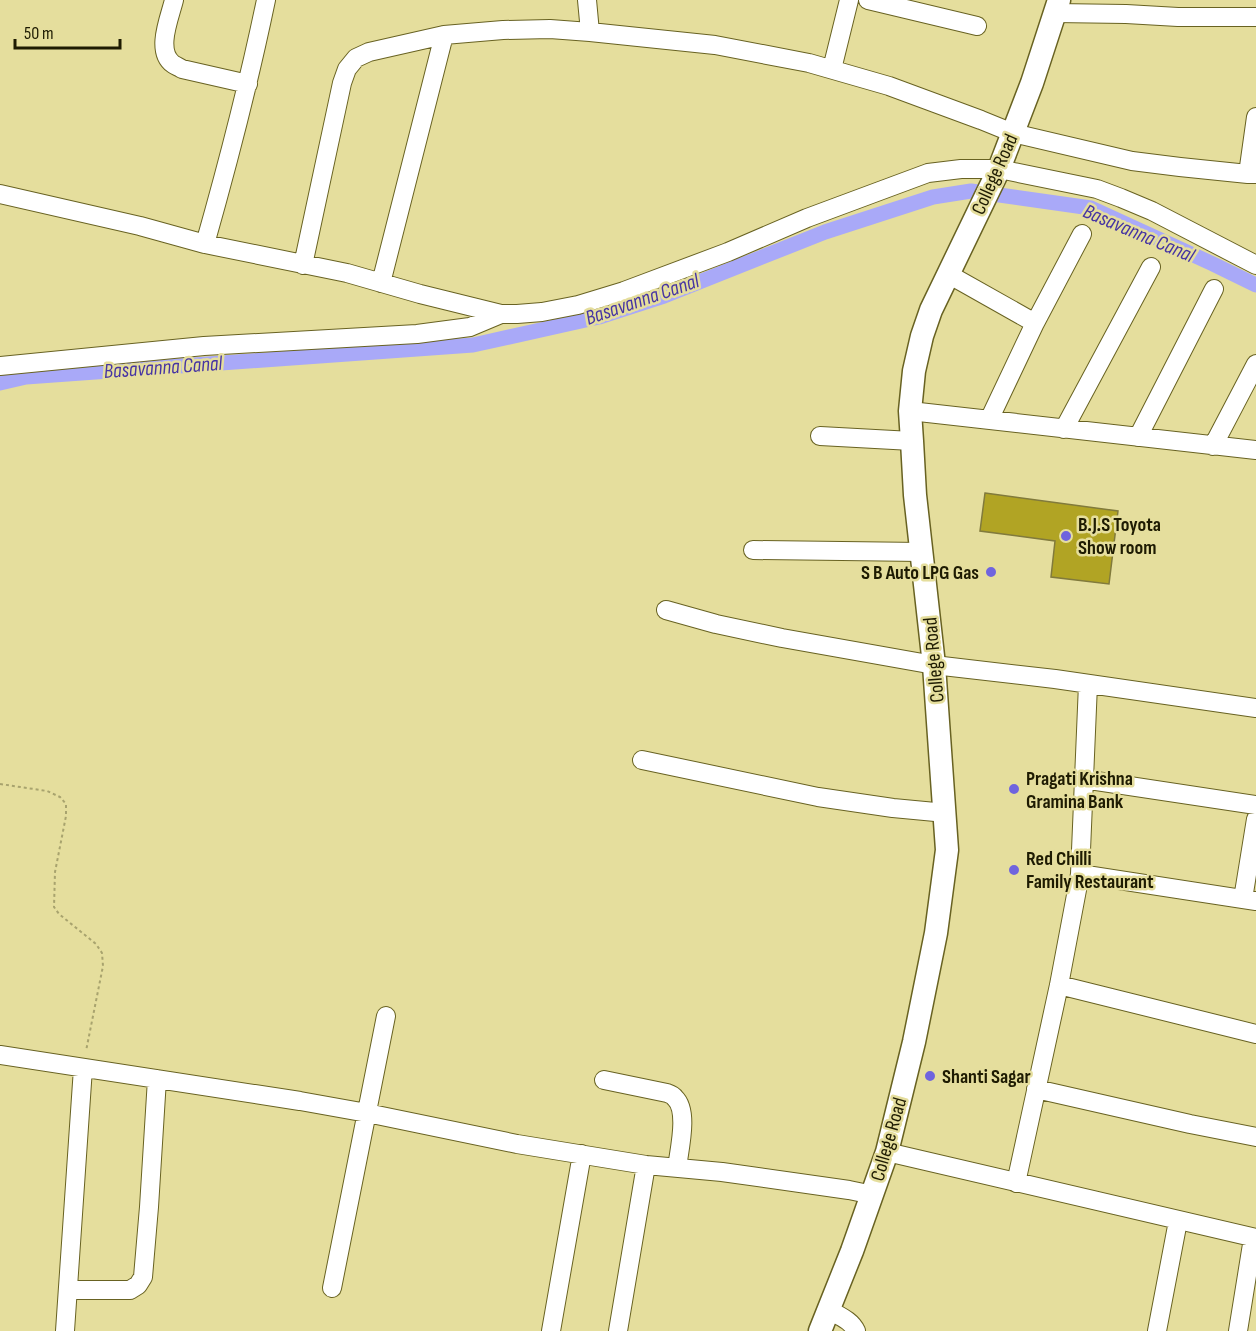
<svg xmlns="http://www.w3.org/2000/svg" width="1256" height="1331" viewBox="0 0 1256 1331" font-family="'Sofia Sans Condensed',sans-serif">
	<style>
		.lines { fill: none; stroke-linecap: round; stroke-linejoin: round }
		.canal { stroke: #a9a9f8; stroke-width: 15 }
		.building { fill: #b1a424; stroke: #817a3c; stroke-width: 1.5 }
		.minor-casing { stroke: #686222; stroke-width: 20 }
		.major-casing { stroke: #686222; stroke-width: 25 }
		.path { stroke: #a8a36e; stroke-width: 2; stroke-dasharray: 3 3; stroke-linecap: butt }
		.minor { stroke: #fff; stroke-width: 18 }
		.major { stroke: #fff; stroke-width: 22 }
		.poi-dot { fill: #6f64de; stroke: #e5de9d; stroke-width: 2 }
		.labels { text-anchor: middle; stroke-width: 5; stroke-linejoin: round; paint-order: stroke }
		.street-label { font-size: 20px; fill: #1e1b02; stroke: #e5de9d }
		.poi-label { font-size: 20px; font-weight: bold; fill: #1e1b02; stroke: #e5de9d; text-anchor: start }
		.water-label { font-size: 21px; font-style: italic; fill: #4634a3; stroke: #e5de9d }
	</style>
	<rect width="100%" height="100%" fill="#e5de9d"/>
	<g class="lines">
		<path class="canal" d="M0 383 26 377 473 345 599 317 664 296 825 232 933 197 971 191 1091 208 1213 264 1256 285"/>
	</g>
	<path class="building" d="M985 493 1118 511 1109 584 1051 577 1055 541 980 531Z"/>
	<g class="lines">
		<g class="minor-casing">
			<path id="minor" d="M174 0C170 17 155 51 173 64 176 66 179 67 182 69L248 84
				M587 0 590 32
				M868 0 977 26
				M1055 13 1126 14 1178 17H1256
				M832 69 849 0
				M1248 174 1256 117
				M0 194 140 226 205 244 347 273 420 294 501 314H517L542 312 578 305 624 291 728 252 807 218 893 186 928 173 961 169H999L1097 189 1121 198 1152 211 1256 265
				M205 244C228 163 249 82 266 0
				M303 265 342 83 347 69 356 58 369 52 444 35 503 30 550 29 590 32 715 45 809 63 889 86 981 120 1013 133 1132 161 1180 167 1248 174H1256
				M948 274 1035 323
				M381 283 444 35
				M0 366 204 346 417 334 470 327 501 314
				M910 411 1256 450
				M989 420 1035 323 1082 234
				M1064 429 1151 267
				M820 436 912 441
				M1138 437 1214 289
				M1213 446 1256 364
				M753 550 922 552
				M666 610 716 624 782 638 934 665 1055 679 1256 708
				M642 760 818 797 893 808 946 813
				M1083 779 1256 805
				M1080 874 1256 901
				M1243 899 1256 819
				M1059 985 1256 1034
				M0 1055 300 1101 367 1113 517 1144 646 1165 722 1172 849 1190 873 1195
				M604 1080 667 1093C670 1094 673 1095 675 1098 689 1111 679 1150 677 1168
				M1036 1089 1190 1124 1256 1137
				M887 1152 1256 1238
				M1016 1183 1059 985 1080 874 1088 684
				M332 1288 386 1016
				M69 1290H130L138 1285 143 1277 149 1207 157 1079
				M829 1310C839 1316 851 1320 856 1331
				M65 1331 83 1068
				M551 1331 582 1154
				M618 1331 646 1165
				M1157 1331 1178 1221
				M1238 1331 1253 1238"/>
		</g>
		<g class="major-casing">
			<path id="major" d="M820 1331 852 1251 887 1152 914 1042 936 933 947 850 934 665 915 495 912 441 910 411 914 371 922 336 931 310 999 169 1032 83 1059 0"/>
		</g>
		<path class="path" d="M0 784 47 791 60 797 66 804V816L55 872 54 907 59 914 96 944 102 953 103 966 86 1051"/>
		<use href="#minor" class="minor"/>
		<use href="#major" class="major"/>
	</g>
	<g class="poi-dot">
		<circle cx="1066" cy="536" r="6"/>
		<circle cx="991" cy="572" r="6"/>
		<circle cx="1014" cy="789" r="6"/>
		<circle cx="1014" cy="870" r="6"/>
		<circle cx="930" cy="1076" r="6"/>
	</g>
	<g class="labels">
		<g class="street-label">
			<text transform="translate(994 174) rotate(-66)" y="7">College Road</text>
			<text transform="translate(933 660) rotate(-95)" y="7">College Road</text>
			<text transform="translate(888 1139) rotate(-74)" y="7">College Road</text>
		</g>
		<g class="poi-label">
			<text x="1078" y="531">B.J.S Toyota<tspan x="1078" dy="23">Show room</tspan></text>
			<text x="979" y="579" text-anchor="end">S B Auto LPG Gas</text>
			<text x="1026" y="785">Pragati Krishna<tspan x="1026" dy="23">Gramina Bank</tspan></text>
			<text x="1026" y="865">Red Chilli<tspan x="1026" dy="23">Family Restaurant</tspan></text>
			<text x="942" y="1083">Shanti Sagar</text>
		</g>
		<g class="water-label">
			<text transform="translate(1139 233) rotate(23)" y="7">Basavanna Canal</text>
			<text transform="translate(642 299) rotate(-19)" y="7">Basavanna Canal</text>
			<text transform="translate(163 367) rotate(-4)" y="7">Basavanna Canal</text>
		</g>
	</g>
	<path d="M15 39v9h105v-9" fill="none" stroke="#1e1b02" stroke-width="3"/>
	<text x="24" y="39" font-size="18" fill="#1e1b02" stroke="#e5de9d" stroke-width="4.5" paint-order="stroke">50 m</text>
</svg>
